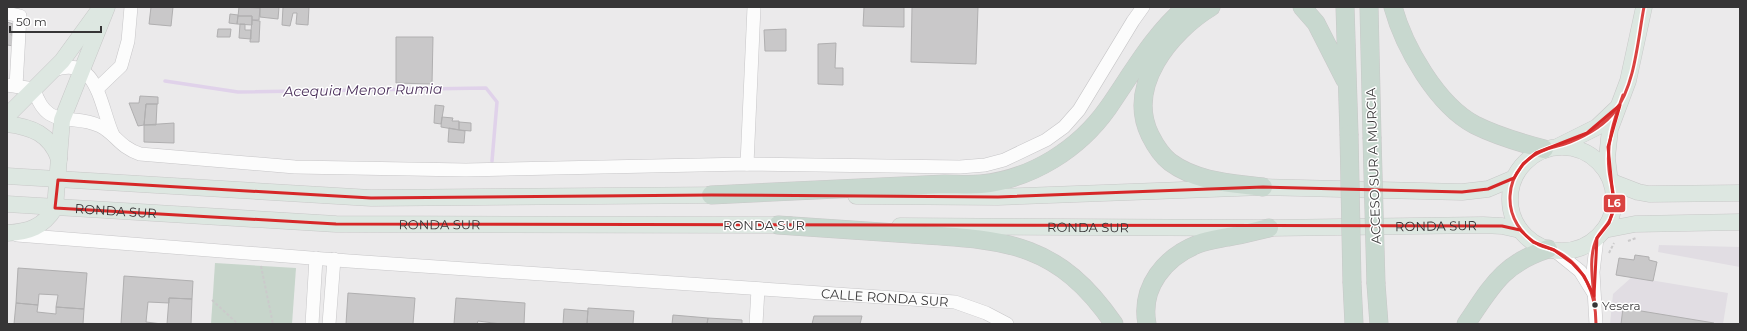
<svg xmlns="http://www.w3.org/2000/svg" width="1747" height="331" viewBox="0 0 1747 331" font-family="Montserrat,sans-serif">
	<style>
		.built { fill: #e1dde3 }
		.green { fill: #c7d5cb }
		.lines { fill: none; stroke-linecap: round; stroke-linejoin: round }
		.stream { stroke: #e0d2ea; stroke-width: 3.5 }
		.building { fill: #c9c8c9; stroke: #b0afb0 }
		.minor-casing { stroke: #c7c6c8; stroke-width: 14 }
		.major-casing { stroke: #c8c8c8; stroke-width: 17 }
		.highway-casing { stroke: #c8c8c8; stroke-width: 19 }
		.path { stroke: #cbcacb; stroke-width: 2; stroke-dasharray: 3 2; stroke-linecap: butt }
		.minor { stroke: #fcfcfc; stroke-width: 13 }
		.major { stroke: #dde7e1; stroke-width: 16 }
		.highway { stroke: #c8d8cf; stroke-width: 18 }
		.highway-bridge-casing { stroke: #c8c8c8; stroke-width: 19; stroke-linecap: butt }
		.highway-bridge { stroke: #c8d8cf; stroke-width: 18 }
		.bus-1-casing { stroke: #fff; stroke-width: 6 }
		.bus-1 { stroke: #da4241; stroke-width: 3 }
		.marked { fill: none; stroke: #d62828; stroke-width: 3; stroke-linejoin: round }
		.bus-dot { fill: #363536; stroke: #fff; stroke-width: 1.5 }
		.labels { text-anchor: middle; stroke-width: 3; stroke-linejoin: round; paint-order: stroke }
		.bus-label { font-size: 12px; fill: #363536; stroke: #fff; text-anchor: start }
		.street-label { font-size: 13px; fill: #363536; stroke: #fff }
		.water-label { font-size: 14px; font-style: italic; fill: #4a2f5a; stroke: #fff }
		.line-badge { stroke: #fff; stroke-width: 1.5 }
		.badge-label { font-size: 11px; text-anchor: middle; font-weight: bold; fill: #fff }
	</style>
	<rect width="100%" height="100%" fill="#ebeaeb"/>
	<path class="built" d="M1659 245 1740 247V267L1658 252Z
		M1632 277 1728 293 1723 324H1610L1613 294Z"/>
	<path class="green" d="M215 263 296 268 292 324H211Z"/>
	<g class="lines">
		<path class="stream" d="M165 81 238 92 486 88 497 102 492 161"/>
	</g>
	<path class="building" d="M151 7H173L171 26 149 24Z
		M239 7 260 8 259 20H252V16H238Z
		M260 7H279L278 19 260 17Z
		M283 7H309L308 25 296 24 297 13H293L290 26 282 25Z
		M864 7H904V27L863 26Z
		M912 7H978L976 64 911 62Z
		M230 14 238 15 237 24 229 23Z
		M238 16H252V25L237 24Z
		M252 20 260 21 259 42H250Z
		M7 22 13 24 11 35 15 36 14 46 7 45Z
		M240 24H245V30H251V39L239 38Z
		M218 29H231L230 37H217Z
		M786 29V51H765L764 30Z
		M396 37H433L432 84 396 83Z
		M836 43 835 68H843V85L818 84V44Z
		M140 96 158 97V104H146L144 125 138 126 129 103H139Z
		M146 104H157L156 125H144Z
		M435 105 444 106 441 124 434 123Z
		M442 117 453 118 452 121H459V130L441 127Z
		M459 122 471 123V131L459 130Z
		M174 123V143L144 142V125Z
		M449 128 465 131 464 143 448 142Z
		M1635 255 1649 257V260L1657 262 1653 281 1616 275 1619 258 1634 260Z
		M18 268 87 273 84 309 56 307 58 295 39 294 38 305 16 303Z
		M124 276 193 281 192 299 169 298V303L148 302 146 322 162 324H121Z
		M348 293 415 298 413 324H346Z
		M169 298 192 299 191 324H167Z
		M456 298 525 303 524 324H501L478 321 477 324H454Z
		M16 303 38 305 37 312 56 314V307L84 309 83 324H14Z
		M588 308 634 311 633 324H587Z
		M1623 308 1714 323V324H1621Z
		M564 309 588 311 587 324H563Z
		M673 315 708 318 707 324H672Z
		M814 316H862L860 324H812Z
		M708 318 742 320V324H707Z"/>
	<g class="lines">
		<g class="minor-casing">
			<g id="minor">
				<path d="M7 13 20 16 16 86"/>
				<path d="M52 71C98 52 100 107 113 135"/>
				<path d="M7 85 34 89C47 132 72 112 100 126 116 134 119 147 140 154L295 167 466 170 747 164 960 167 985 165 1004 160 1046 140 1064 127 1079 110 1133 21 1143 7"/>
				<path d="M98 88 121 66 128 41 131 7"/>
				<path d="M747 164 754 7"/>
				<path id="s1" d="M17 235 349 261 955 302 986 313 1007 324"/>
				<path d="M1554 250 1580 271 1593 292"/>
				<path d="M312 324 316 258"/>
				<path d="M329 324 334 259"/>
				<path d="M756 324 758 289"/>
				<path d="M1596 324 1593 272 1597 238"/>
			</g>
		</g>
		<g class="major-casing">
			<g id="major">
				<path d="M7 116 62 61 99 10"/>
				<path d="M7 124C32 127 50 134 59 159"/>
				<path d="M1559 146 1597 127 1616 109"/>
				<circle cx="1562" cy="199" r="52"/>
				<path d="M1609 174 1607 158 1610 129 1628 81 1644 7"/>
				<path d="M7 176 371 198 723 195"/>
				<path d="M1612 182 1638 192 1649 194 1740 193"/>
				<path d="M856 196 998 197 1263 187 1462 192 1488 189 1514 178"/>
				<path id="s2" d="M7 204 336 224 791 225"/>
				<path id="s3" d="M900 226 1269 228 1483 225 1502 226 1520 230"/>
				<path d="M1604 230 1635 224 1740 222"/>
				<path d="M7 233C29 232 43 227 55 208L62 120 107 7"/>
			</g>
		</g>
		<g class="highway-casing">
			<path id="highway" d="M1211 7C1170 32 1126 86 1150 135 1155 145 1161 155 1170 162 1197 182 1232 183 1263 187
				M1302 7 1316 23 1345 80
				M1345 7 1349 134
				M1369 7 1372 137
				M1393 7C1404 47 1437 105 1475 125 1497 136 1521 143 1544 149
				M711 195 945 184C957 184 969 185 981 184 1032 179 1079 149 1108 108 1133 72 1153 35 1186 7
				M778 225C823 228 867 231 911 234 1005 240 1057 241 1114 324
				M1352 283 1354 324
				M1376 284 1379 324
				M1147 324C1140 287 1165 257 1198 244 1208 240 1218 239 1228 237 1242 235 1256 231 1269 228
				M1466 324C1492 286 1502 264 1548 249"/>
		</g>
		<path class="path" d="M1628 241 1636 238
			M1609 253 1614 243
			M261 266 273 324
			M212 300 238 324"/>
		<use href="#minor" class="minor"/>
		<use href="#major" class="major"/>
		<use href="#highway" class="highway"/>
		<g class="highway-bridge-casing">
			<path id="highway-bridge" d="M1349 134 1352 283
				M1372 137 1376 284"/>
		</g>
		<use href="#highway-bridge" class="highway-bridge"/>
		<g class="bus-1-casing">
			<path id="bus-1" d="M1595 308C1594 287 1587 258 1597 238 1604 226 1612 223 1614 206 1615 194 1610 182 1609 170 1606 143 1614 120 1623 95
				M1596 324C1596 294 1585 266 1556 251 1551 248 1545 248 1539 245 1521 235 1509 217 1510 196 1511 173 1527 156 1547 149 1555 146 1563 145 1570 142 1587 135 1604 126 1615 111 1635 86 1638 38 1644 7"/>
		</g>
		<use href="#bus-1" class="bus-1"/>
	</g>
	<path class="marked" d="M1620 105 1608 147 1614 207 1609 223 1597 238 1594 296 1584 276 1572 263 1554 250 1533 242 1520 230 1502 226 336 224 55 208 58 180 371 198 711 195 998 197 1263 187 1462 192 1488 189 1514 178 1523 164 1536 153 1587 133Z"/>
	<circle class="bus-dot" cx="1595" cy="305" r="3.5"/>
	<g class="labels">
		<g class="bus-label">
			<text x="1602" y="310">Yesera</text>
		</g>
		<g class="street-label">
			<text transform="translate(1373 166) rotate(-92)" y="5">ACCESO SUR A MURCIA</text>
			<text dy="5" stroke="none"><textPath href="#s2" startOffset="109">RONDA SUR</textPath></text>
			<text dy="5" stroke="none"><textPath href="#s2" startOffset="433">RONDA SUR</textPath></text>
			<text x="764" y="230">RONDA SUR</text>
			<text dy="5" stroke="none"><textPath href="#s3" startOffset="536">RONDA SUR</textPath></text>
			<text dy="5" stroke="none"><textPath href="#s3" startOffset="188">RONDA SUR</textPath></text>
			<text dy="5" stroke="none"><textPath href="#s1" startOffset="870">CALLE RONDA SUR</textPath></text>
		</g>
		<g class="water-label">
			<text transform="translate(363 90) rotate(-1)" y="5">Acequia Menor Rumia</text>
		</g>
	</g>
	<rect class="line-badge" x="1603" y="194" width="23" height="19" rx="4" fill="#da4241"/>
	<g class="badge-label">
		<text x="1614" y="207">L6</text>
	</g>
	<rect width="1747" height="331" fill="none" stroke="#363536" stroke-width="16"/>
	<path d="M10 26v6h91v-6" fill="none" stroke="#363536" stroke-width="2"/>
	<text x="16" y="26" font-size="12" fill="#363536" stroke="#ffffff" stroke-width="3" paint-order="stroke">50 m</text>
</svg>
